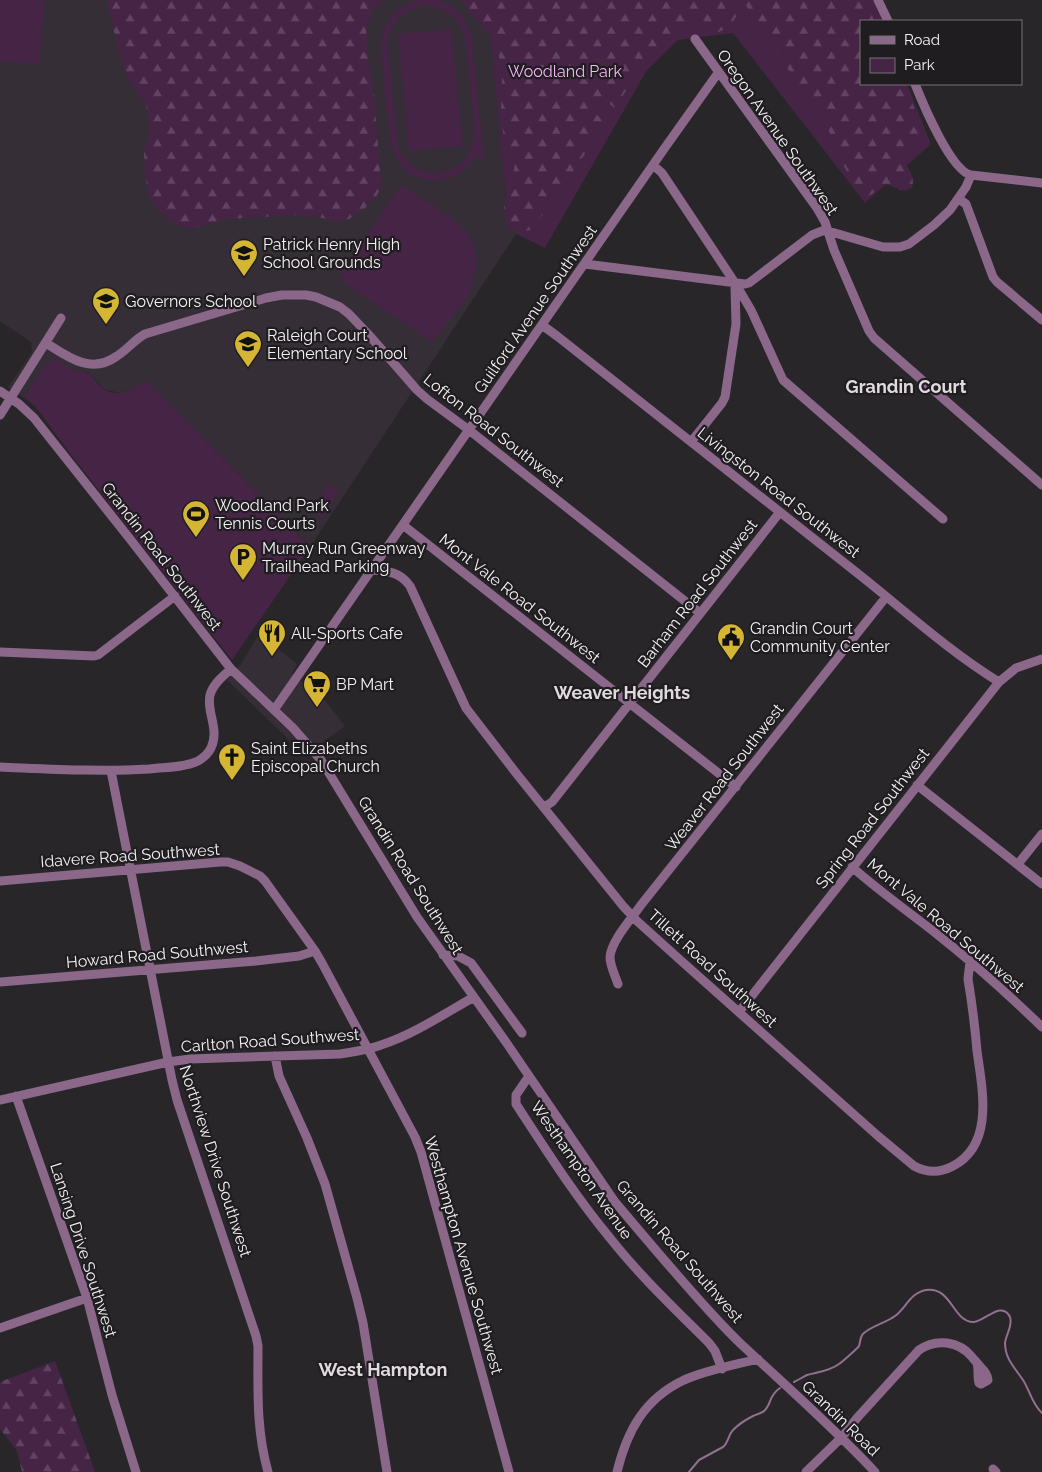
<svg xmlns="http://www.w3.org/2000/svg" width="1042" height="1472" viewBox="0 0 1042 1472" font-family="Raleway,sans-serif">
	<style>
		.built { fill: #362e36 }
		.green { fill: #462446; fill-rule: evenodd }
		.forest { fill: url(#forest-firs) }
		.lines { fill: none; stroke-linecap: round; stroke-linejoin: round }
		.stream { stroke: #907190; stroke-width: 2 }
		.minor { stroke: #8b688a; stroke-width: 9 }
		.labels { text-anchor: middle; stroke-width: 4.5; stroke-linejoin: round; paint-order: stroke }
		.park-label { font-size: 16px; fill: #f7b3f7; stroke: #201d20 }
		.street-label { font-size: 16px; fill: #f3f1f3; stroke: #201d20 }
		.poi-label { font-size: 16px; fill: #f3f1f3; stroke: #201d20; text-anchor: start }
		.neighbourhood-label { font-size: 18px; font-weight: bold; fill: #dfdbdf; stroke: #201d20 }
	</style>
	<defs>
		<pattern id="forest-firs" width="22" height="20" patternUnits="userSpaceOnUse" patternTransform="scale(1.25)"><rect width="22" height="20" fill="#462446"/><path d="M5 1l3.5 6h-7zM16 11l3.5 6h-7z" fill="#614461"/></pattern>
	</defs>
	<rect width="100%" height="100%" fill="#292629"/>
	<path class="built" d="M0 0H470L492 25 506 199 516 234 310 547 146 380 132 389 119 393 104 389 90 373 72 370 38 378 24 398 8 387 32 352 31 342 0 321Z
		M260 635 297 664 292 674 324 699 345 726 305 755 227 680 241 664 257 637Z"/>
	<path class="green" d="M0 0H45L39 64 0 61Z
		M419 0C424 0 429 0 435 0 455 2 469 22 472 41L484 159H477L476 156C467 170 453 180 435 180 391 180 390 140 386 107 384 88 383 69 381 50 381 25 394 5 419 0ZM425 6C443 6 457 16 463 33 468 50 468 68 470 86 472 113 484 151 455 168 447 172 438 174 429 173 415 170 404 161 398 147L388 47C387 25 403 8 425 6Z
		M469 0H874L883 21H861V84H907L931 144 865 203 733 33 678 40 647 70 545 248 516 234 506 199 490 27Z
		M451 29 463 146 409 151 398 34Z
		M401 185 450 217 469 235 476 251 477 263 468 297 432 342 344 283 341 273Z
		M57 359 72 370 90 373C94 378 99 386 104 389 118 399 134 388 146 380L310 547 232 660 72 456 35 406 24 398 47 363Z
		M328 484 339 491 322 519 313 511Z"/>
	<path class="forest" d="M107 0H382L372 11 366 29 368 59 374 94 381 187 376 197 364 209 349 219 336 222 319 217 295 215 226 219 201 227 190 228 176 225 160 213 149 196 145 175 144 153 150 132 146 104 130 81 120 58Z
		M462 0H867L874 21H861V84H904C913 104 922 122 920 144L909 153 905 163C910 171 915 178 912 188 899 195 896 185 884 184L872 194 866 197 858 190 842 163 829 131 745 4 729 27 719 32 707 31 692 25 682 26 675 32 641 67 615 108 605 101 597 105C593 114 599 117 606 122L551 205 530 230C523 232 514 233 509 226 497 209 508 199 512 182 513 176 514 169 515 162L509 157 504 141 501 112 502 77 497 42 472 15Z
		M55 1361 95 1472H22L17 1451 0 1429V1382Z"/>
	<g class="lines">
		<path class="stream" d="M794 1382C798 1380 803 1377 807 1375 818 1372 830 1371 839 1364 842 1362 858 1348 859 1346 860 1343 860 1339 862 1335 868 1327 886 1323 895 1316 906 1308 910 1293 926 1290 952 1286 953 1323 974 1322 985 1321 1002 1300 1010 1317 1013 1326 1006 1334 1005 1343 1005 1359 1015 1368 1023 1380 1030 1391 1032 1404 1042 1413
			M689 1472 699 1460 723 1447C729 1442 728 1435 733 1430 738 1425 747 1419 753 1416 757 1414 761 1414 764 1411 772 1404 768 1396 780 1388"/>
		<path class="minor" d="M878 0 888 21
			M695 39 817 208 825 222 834 250 869 331 874 338 1042 485
			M915 84C923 104 951 171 971 175L1042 183
			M653 165 662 173 735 283 751 310 783 380 943 519
			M959 199 966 204 993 277 997 282 1042 320
			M585 264 745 284 749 283 812 235 822 231H828L883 247H900L909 244 934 225 950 210 966 187 971 175
			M542 325 557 336C658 416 759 496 861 576 906 612 949 651 999 682
			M46 343C68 357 91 375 117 356 127 350 134 340 145 334L266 298 282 295H306L316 297 340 307 349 314 369 335 417 390 427 399 469 430 700 613
			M0 391 19 404 34 418 130 539 231 669 293 728 321 760 417 917 508 1045 615 1202C636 1227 657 1252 679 1277 699 1300 719 1323 741 1344 786 1386 833 1427 875 1472
			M0 415 61 318
			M691 442 722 403 725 397 736 324 735 286
			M403 525 736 787
			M372 570C388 571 400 572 410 586L466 708 516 773 623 906 637 921 678 958 878 1136 914 1166C927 1173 940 1173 953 1166 995 1144 982 1088 977 1051 975 1027 972 1003 968 979L970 961
			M0 652 94 656 98 655 175 596
			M274 710 664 149 718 73
			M0 767C50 769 99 772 149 769 164 767 183 768 198 761 203 758 208 754 211 748 220 729 206 712 210 695 213 684 223 676 231 669
			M111 771 172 1080 177 1100 256 1336 258 1346C258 1390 256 1429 268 1472
			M917 785 1042 884
			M544 807 552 802 780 512
			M1018 864 1042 834
			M852 867C878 890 906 910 933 931 971 961 1007 993 1042 1027
			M0 881 220 862H228L240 866 260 876 265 881 315 951 322 963 415 1137 421 1152 509 1472
			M443 955 458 956 471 963 522 1033
			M0 982 256 961 299 956 315 951
			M618 984C615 975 610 966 610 957 611 941 632 918 641 905L886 597
			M739 1012 999 682 1016 668 1042 659
			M275 1056 279 1076 307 1138 325 1184 357 1298 363 1323 387 1472
			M529 1076 516 1095V1104C546 1150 575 1196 610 1238 640 1276 675 1309 709 1343L715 1351 722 1369
			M16 1096 87 1298 112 1395 136 1472
			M0 1100 168 1062 190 1059 340 1054C354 1052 368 1050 381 1045 414 1034 444 1014 474 997
			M0 1328 87 1298
			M993 1469 996 1472
			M617 1472C627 1431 644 1399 684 1380 707 1370 734 1365 758 1359
			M806 1472 842 1437 857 1418 919 1350C936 1338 959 1341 972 1357 973 1359 976 1361 977 1363 979 1369 977 1377 979 1383L981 1384 988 1380C987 1372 982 1369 977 1363"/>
	</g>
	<defs>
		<g id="school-pin" transform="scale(1.4375)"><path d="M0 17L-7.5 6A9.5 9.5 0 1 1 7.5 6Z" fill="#d5b534" stroke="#201d20"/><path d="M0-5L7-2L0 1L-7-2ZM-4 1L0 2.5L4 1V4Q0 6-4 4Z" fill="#111"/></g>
		<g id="stadium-pin" transform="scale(1.4375)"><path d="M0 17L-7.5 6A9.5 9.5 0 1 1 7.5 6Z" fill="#d5b534" stroke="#201d20"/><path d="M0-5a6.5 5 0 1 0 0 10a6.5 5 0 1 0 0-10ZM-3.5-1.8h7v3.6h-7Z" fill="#111"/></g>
		<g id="parking-pin" transform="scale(1.4375)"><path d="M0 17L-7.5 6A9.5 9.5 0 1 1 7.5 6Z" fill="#d5b534" stroke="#201d20"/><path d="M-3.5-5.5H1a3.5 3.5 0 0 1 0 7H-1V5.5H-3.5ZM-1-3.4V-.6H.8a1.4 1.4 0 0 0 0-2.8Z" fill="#111"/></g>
		<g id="restaurant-pin" transform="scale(1.4375)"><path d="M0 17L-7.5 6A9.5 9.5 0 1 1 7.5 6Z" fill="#d5b534" stroke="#201d20"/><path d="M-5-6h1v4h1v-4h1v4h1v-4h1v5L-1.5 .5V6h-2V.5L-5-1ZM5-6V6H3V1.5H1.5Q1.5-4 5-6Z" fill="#111"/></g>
		<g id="civic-pin" transform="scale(1.4375)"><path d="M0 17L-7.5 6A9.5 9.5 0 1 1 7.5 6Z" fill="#d5b534" stroke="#201d20"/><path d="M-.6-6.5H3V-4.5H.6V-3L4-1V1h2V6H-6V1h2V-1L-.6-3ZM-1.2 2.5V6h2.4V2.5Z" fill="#111"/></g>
		<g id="supermarket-pin" transform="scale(1.4375)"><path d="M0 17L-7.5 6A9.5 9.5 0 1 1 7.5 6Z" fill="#d5b534" stroke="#201d20"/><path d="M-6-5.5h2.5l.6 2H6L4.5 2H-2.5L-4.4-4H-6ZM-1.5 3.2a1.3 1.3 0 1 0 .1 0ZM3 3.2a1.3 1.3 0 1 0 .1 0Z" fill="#111"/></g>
		<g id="church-pin" transform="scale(1.4375)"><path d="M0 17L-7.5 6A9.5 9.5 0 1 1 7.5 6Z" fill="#d5b534" stroke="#201d20"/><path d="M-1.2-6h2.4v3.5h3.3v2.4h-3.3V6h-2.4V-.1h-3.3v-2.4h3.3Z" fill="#111"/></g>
	</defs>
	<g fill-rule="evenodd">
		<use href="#school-pin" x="244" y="253"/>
		<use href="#school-pin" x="106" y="301"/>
		<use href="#school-pin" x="248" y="344"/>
		<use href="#stadium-pin" x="196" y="514"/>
		<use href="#parking-pin" x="243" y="557"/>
		<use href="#restaurant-pin" x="272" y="633"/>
		<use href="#civic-pin" x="731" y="637"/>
		<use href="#supermarket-pin" x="317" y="684"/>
		<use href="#church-pin" x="232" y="757"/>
	</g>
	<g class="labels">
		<g class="park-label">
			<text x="565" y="77">Woodland Park</text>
		</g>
		<g class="street-label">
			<text transform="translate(778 132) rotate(55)" y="6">Oregon Avenue Southwest</text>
			<text transform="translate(535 309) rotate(-55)" y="6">Guilford Avenue Southwest</text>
			<text transform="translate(494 430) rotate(38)" y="6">Lofton Road Southwest</text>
			<text transform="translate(779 492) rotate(38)" y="6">Livingston Road Southwest</text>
			<text transform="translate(162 556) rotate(52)" y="6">Grandin Road Southwest</text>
			<text transform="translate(697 593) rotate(-52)" y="6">Barham Road Southwest</text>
			<text transform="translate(520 598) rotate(38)" y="6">Mont Vale Road Southwest</text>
			<text transform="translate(724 777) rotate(-52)" y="6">Weaver Road Southwest</text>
			<text transform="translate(872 818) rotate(-52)" y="6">Spring Road Southwest</text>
			<text transform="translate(130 855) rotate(-4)" y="6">Idavere Road Southwest</text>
			<text transform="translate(411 875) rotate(58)" y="6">Grandin Road Southwest</text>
			<text transform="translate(946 925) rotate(40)" y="6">Mont Vale Road Southwest</text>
			<text transform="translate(157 954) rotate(-5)" y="6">Howard Road Southwest</text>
			<text transform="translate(713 968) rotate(42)" y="6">Tillett Road Southwest</text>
			<text transform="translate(270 1040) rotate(-4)" y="6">Carlton Road Southwest</text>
			<text transform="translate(216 1161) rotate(72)" y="6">Northview Drive Southwest</text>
			<text transform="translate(582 1170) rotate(55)" y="6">Westhampton Avenue</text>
			<text transform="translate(84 1250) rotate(72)" y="6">Lansing Drive Southwest</text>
			<text transform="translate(680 1251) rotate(49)" y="6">Grandin Road Southwest</text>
			<text transform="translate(464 1255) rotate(74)" y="6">Westhampton Avenue Southwest</text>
			<text transform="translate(841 1418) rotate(44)" y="6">Grandin Road</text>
		</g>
		<g class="poi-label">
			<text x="263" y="250">Patrick Henry High<tspan x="263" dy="18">School Grounds</tspan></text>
			<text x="125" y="307">Governors School</text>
			<text x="267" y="341">Raleigh Court<tspan x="267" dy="18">Elementary School</tspan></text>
			<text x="215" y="511">Woodland Park<tspan x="215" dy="18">Tennis Courts</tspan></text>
			<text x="262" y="554">Murray Run Greenway<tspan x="262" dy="18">Trailhead Parking</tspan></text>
			<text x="750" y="634">Grandin Court<tspan x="750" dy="18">Community Center</tspan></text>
			<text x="291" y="639">All-Sports Cafe</text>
			<text x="336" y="690">BP Mart</text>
			<text x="251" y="754">Saint Elizabeths<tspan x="251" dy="18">Episcopal Church</tspan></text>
		</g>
		<g class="neighbourhood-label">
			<text x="906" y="393">Grandin Court</text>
			<text x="622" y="699">Weaver Heights</text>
			<text x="383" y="1376">West Hampton</text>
		</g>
	</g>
	<rect x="860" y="20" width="162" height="65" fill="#201d20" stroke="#747274"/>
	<rect x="870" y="36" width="25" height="8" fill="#8b688a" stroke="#747274"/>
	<text x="904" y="45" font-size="15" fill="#f3f1f3">Road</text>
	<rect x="870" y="58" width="25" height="15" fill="#462446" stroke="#747274"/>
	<text x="904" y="70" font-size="15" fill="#f3f1f3">Park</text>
</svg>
